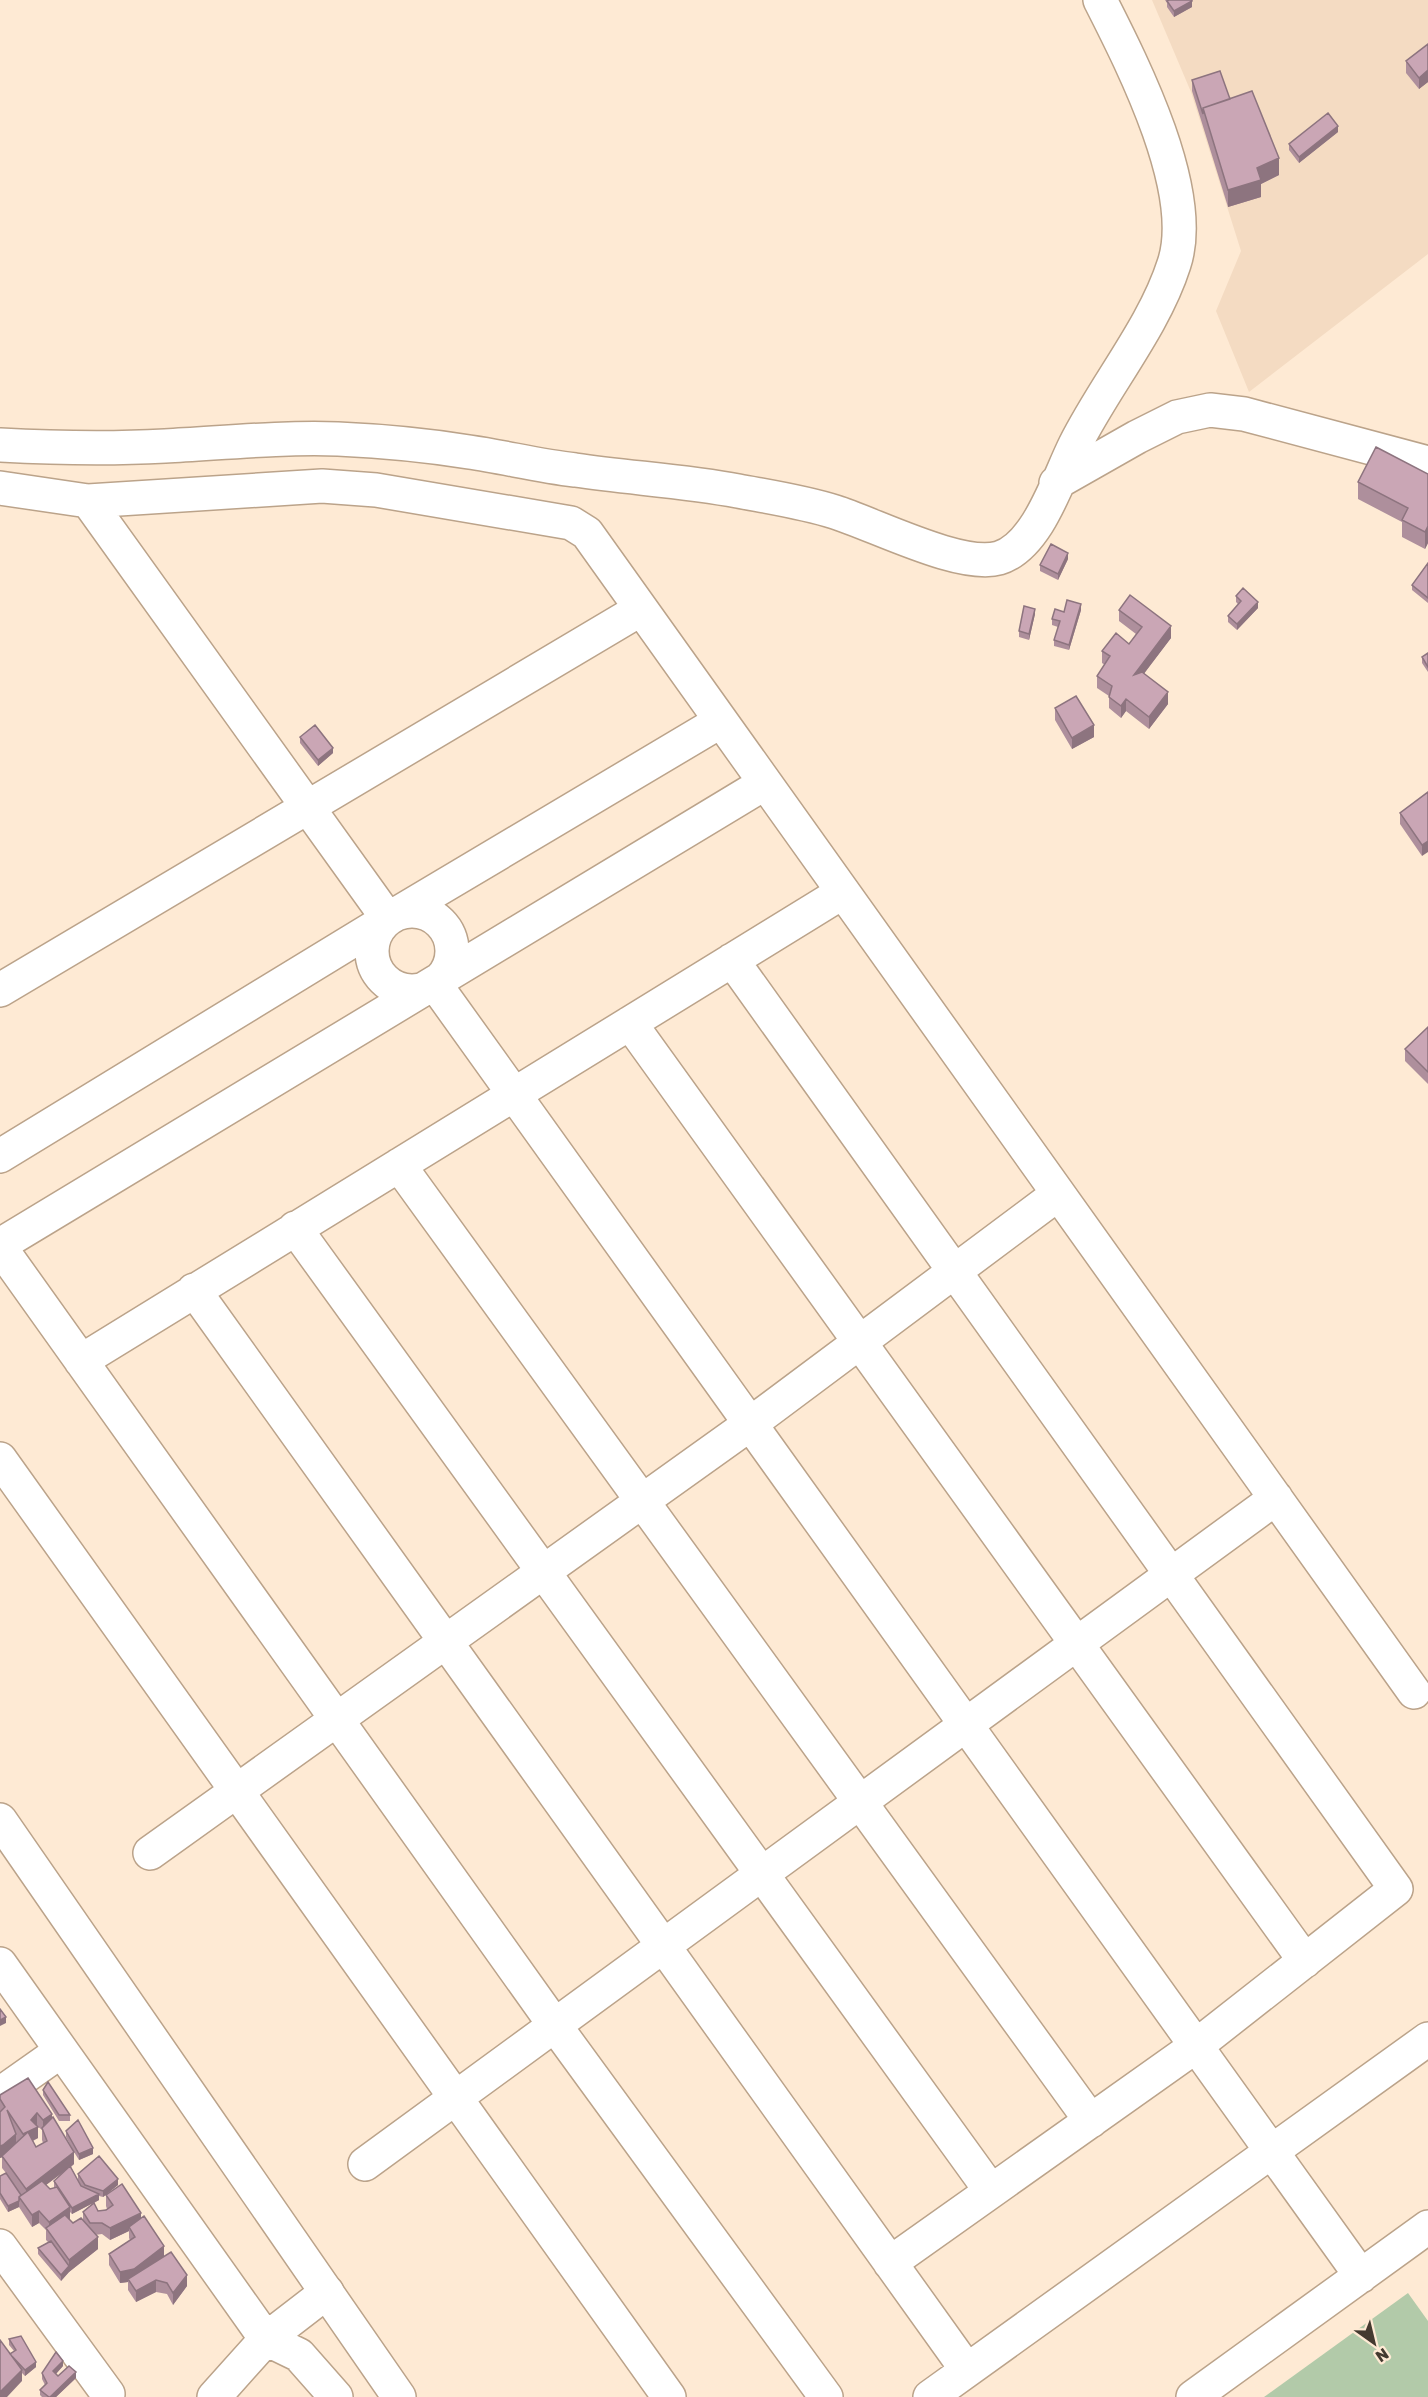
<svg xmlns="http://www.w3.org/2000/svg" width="1428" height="2397" viewBox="0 0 1428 2397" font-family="Rubik,sans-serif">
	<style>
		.built { fill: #f4dbc2 }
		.green { fill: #b2caa9 }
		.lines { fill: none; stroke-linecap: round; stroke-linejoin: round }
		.street-casing { stroke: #bba38a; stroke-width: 36 }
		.primary-casing { stroke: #bba38a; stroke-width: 36 }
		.street { stroke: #fff; stroke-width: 33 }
		.primary { stroke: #fff; stroke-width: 33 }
		.wall { fill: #ae8f9c; fill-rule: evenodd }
		.shaded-wall { fill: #8d747f }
		.building { fill: #caa6b5; stroke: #8d747f; stroke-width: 1.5 }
	</style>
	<rect width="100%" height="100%" fill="#feead4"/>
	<path class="built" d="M1152 0H1428V254L1249 392 1216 311 1241 251 1191 92Z"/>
	<path class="green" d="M1408 2293 1428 2321V2397H1264Z"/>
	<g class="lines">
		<g class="street-casing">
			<path id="street" d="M0 445C55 448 110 449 165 446 223 443 280 437 338 439 382 441 426 445 469 452 504 457 539 466 575 470 629 478 685 481 738 491 770 497 804 502 835 512 876 525 961 569 999 558 1038 546 1058 479 1075 445 1105 385 1154 327 1174 264 1198 192 1133 65 1100 0
				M1056 483 1137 437 1177 417 1210 410 1244 414 1428 463
				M0 488 88 501 322 486 376 490 571 523 587 533 1414 1692
				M88 501 388 919
				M372 951a40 40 0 1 1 80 0a40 40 0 1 1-80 0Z
				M732 960 1396 1889 1196 2046 890 2263
				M435 984 1361 2276
				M0 990 641 609
				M630 1023 1305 1961
				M0 1156 388 919 721 721
				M399 1165 1091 2121
				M295 1228 991 2191
				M0 1245 765 783
				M0 1247 556 2027 826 2397
				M194 1290 967 2370
				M81 1361 843 892
				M0 1459 669 2397
				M150 1853 750 1424 1058 1194
				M0 1964 266 2339 299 2355 336 2397
				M0 2094 61 2051
				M365 2164 1276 1498
				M0 2246 108 2394
				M214 2397 266 2339 327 2292
				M930 2397 1428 2039
				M1193 2397 1428 2227"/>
		</g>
		<g class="primary-casing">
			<path id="primary" d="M0 1820 399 2397"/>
		</g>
		<use href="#street" class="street"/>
		<use href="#primary" class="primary"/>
	</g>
	<path class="wall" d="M1165 0H1192V7L1174 17 1167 7V3Z
		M1428 44V82L1419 89 1406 73V61Z
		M1192 80 1230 99 1279 175 1261 184V197L1228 207 1192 91Z
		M1338 132 1299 163 1289 150V144Z
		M1428 474V543L1425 549 1402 537V522L1358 499V482Z
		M1068 559 1058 580 1040 571V565Z
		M1428 563V603L1412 590V585Z
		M1236 596 1258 608 1237 630 1228 622V616L1239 605 1236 602Z
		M1081 610 1069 650 1054 646V640L1058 627 1052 625V619L1064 612Z
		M1119 610 1171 638 1144 673 1168 704 1149 729 1126 711 1121 718 1109 708V696L1097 688V676L1105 665 1102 663V651L1129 644 1136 634 1119 621Z
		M1035 614 1029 640 1019 637V631Z
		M1428 653V672L1422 663V657Z
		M1055 708 1094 737 1072 749 1055 720Z
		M300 737 333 753 318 766 300 743Z
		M1428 792 1422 856 1400 824V813Z
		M1428 1027V1084L1405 1061V1049Z
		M43 2090 70 2115V2121H59L43 2095Z
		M0 2095 52 2118 73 2150 66 2137V2131L93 2154 79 2160 74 2152V2164L71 2167 78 2180V2174L118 2185 108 2193 141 2218 164 2256 187 2286 173 2305 167 2294 156 2292 136 2302 128 2290V2282L120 2283 109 2265V2254L130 2240 129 2238V2231L110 2240 102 2234 95 2235 98 2249 69 2272 61 2281 38 2254V2248L48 2242 46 2240V2230L39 2223 32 2227 19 2207 8 2212 0 2199V2176L6 2173 2 2168V2157L0 2158ZM36 2125 42 2130V2140L43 2143 36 2147 33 2141 38 2138ZM63 2172 54 2181V2188L50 2189 46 2185ZM106 2195V2206L107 2209 106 2210 98 2211 94 2203 99 2200V2196L103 2197ZM93 2203 83 2212V2221L73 2223 69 2219H70V2212L72 2214Z
		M9 2339 36 2367 25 2376 22 2373V2381L10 2354 14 2351 9 2345Z
		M63 2366 56 2374 58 2376 76 2378 56 2397H42L40 2395V2390L45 2385 42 2379V2373Z"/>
	<path class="shaded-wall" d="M1192 1V7L1174 17V11Z
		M1428 70V82L1419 89V78Z
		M1338 126V132L1299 163V157Z
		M1279 158V175L1261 184V197L1228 207V190L1257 168Z
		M1428 526V543L1425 549V532Z
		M1068 553V559L1058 580V574Z
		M1258 602V608L1237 630V624Z
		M1081 604V610L1069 650V645Z
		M1035 609V614L1029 640V634Z
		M1171 626V638L1134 687V675Z
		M1168 692V704L1149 729V717Z
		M1126 699V711L1121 718V706Z
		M1094 725V737L1072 749V738Z
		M333 748V753L318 766V760Z
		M1428 841V852L1422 856V845Z
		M6 2017V2023L0 2026V2020Z
		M37 2113V2125L33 2129 38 2127V2138L23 2145V2134L31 2120Z
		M52 2114V2125L43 2132V2120Z
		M16 2134V2145L3 2157 0 2158V2146Z
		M93 2148V2154L79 2160V2154Z
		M74 2152V2164L26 2200V2189Z
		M118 2179V2185L103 2197V2191Z
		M99 2194V2200L72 2214V2208Z
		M19 2201V2207L8 2212V2206Z
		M70 2207V2219L49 2233V2222Z
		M39 2211V2223L32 2227V2215Z
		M141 2213V2225L129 2227V2231L110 2240V2228Z
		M98 2237V2249L69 2272V2260Z
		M164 2246V2257L128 2279V2282L120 2283V2272Z
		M69 2266V2272L61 2281V2275Z
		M187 2275V2286L173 2305V2293Z
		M156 2280V2292L136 2302V2291Z
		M63 2361V2366L53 2377V2371Z
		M36 2362V2367L25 2376V2370Z
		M22 2370V2381L7 2397H0V2392Z
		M76 2372V2378L56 2397H50Z"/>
	<path class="building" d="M1169 0H1192V1L1174 11 1167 1Z
		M1428 44V70L1419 78 1406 61Z
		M1220 71 1230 99 1203 108V114L1192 80Z
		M1252 91 1279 158 1257 168 1261 180 1228 190 1203 108Z
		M1328 113 1338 126 1299 157 1289 144Z
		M1376 447 1428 474V526L1425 532 1402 520 1408 508 1358 482Z
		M1051 544 1068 553 1058 574 1040 565Z
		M1428 563V598L1412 585Z
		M1243 588 1258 602 1237 624 1228 616 1241 601 1236 596Z
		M1130 595 1171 626 1134 675 1142 672 1168 692 1149 717 1126 699 1121 706 1109 697 1112 686 1097 676 1110 656 1102 651 1116 633 1129 644 1142 627 1119 610Z
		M1067 600 1081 604 1069 645 1054 640 1060 621 1052 619 1055 609 1064 612Z
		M1024 606 1035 609 1029 634 1019 631Z
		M1428 653V667L1422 657Z
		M1076 696 1094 725 1072 738 1055 708Z
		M315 725 333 748 318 760 300 737Z
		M1428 792V841L1422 845 1400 813Z
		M1428 1027V1072L1405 1049Z
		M0 2009 6 2017 0 2020Z
		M28 2078 52 2114 43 2120 37 2113 31 2120 38 2127 23 2134 7 2110 16 2134 3 2145 0 2146V2112L5 2107 0 2099V2095Z
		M48 2082 70 2115H59L43 2090Z
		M53 2117 74 2152 26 2189 2 2156 28 2132 36 2147 47 2141 42 2128Z
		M78 2120 93 2148 79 2154 66 2131Z
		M99 2156 118 2179 103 2191 85 2185 78 2174Z
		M70 2166 81 2186 99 2194 72 2208 54 2181Z
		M6 2173 21 2195 19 2197V2201L8 2206 0 2193V2176Z
		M42 2181 50 2189 57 2187 70 2207 49 2222 39 2211 32 2215 19 2197Z
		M122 2184 141 2213 110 2228 102 2223H90L83 2212 94 2203 98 2211 106 2210 113 2205 106 2195Z
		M65 2215 73 2223 81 2218 98 2237 69 2260 46 2228Z
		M144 2216 164 2246 134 2269 120 2272 109 2254 135 2237 129 2227Z
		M51 2241 69 2266 61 2275 38 2248Z
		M171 2252 187 2275 173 2293 167 2283 156 2280 136 2291 128 2279Z
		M21 2336 36 2362 25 2370 10 2354 16 2350 9 2339Z
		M0 2340 22 2370 0 2392Z
		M56 2352 63 2361 53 2371 58 2376 69 2366 76 2372 50 2397H49L40 2390 47 2383 42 2373Z"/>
	<g transform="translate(1374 2343) rotate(146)" stroke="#feead4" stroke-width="4.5" paint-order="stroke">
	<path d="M0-4.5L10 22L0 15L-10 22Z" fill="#443a30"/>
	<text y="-9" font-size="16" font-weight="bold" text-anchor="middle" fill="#443a30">N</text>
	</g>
</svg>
